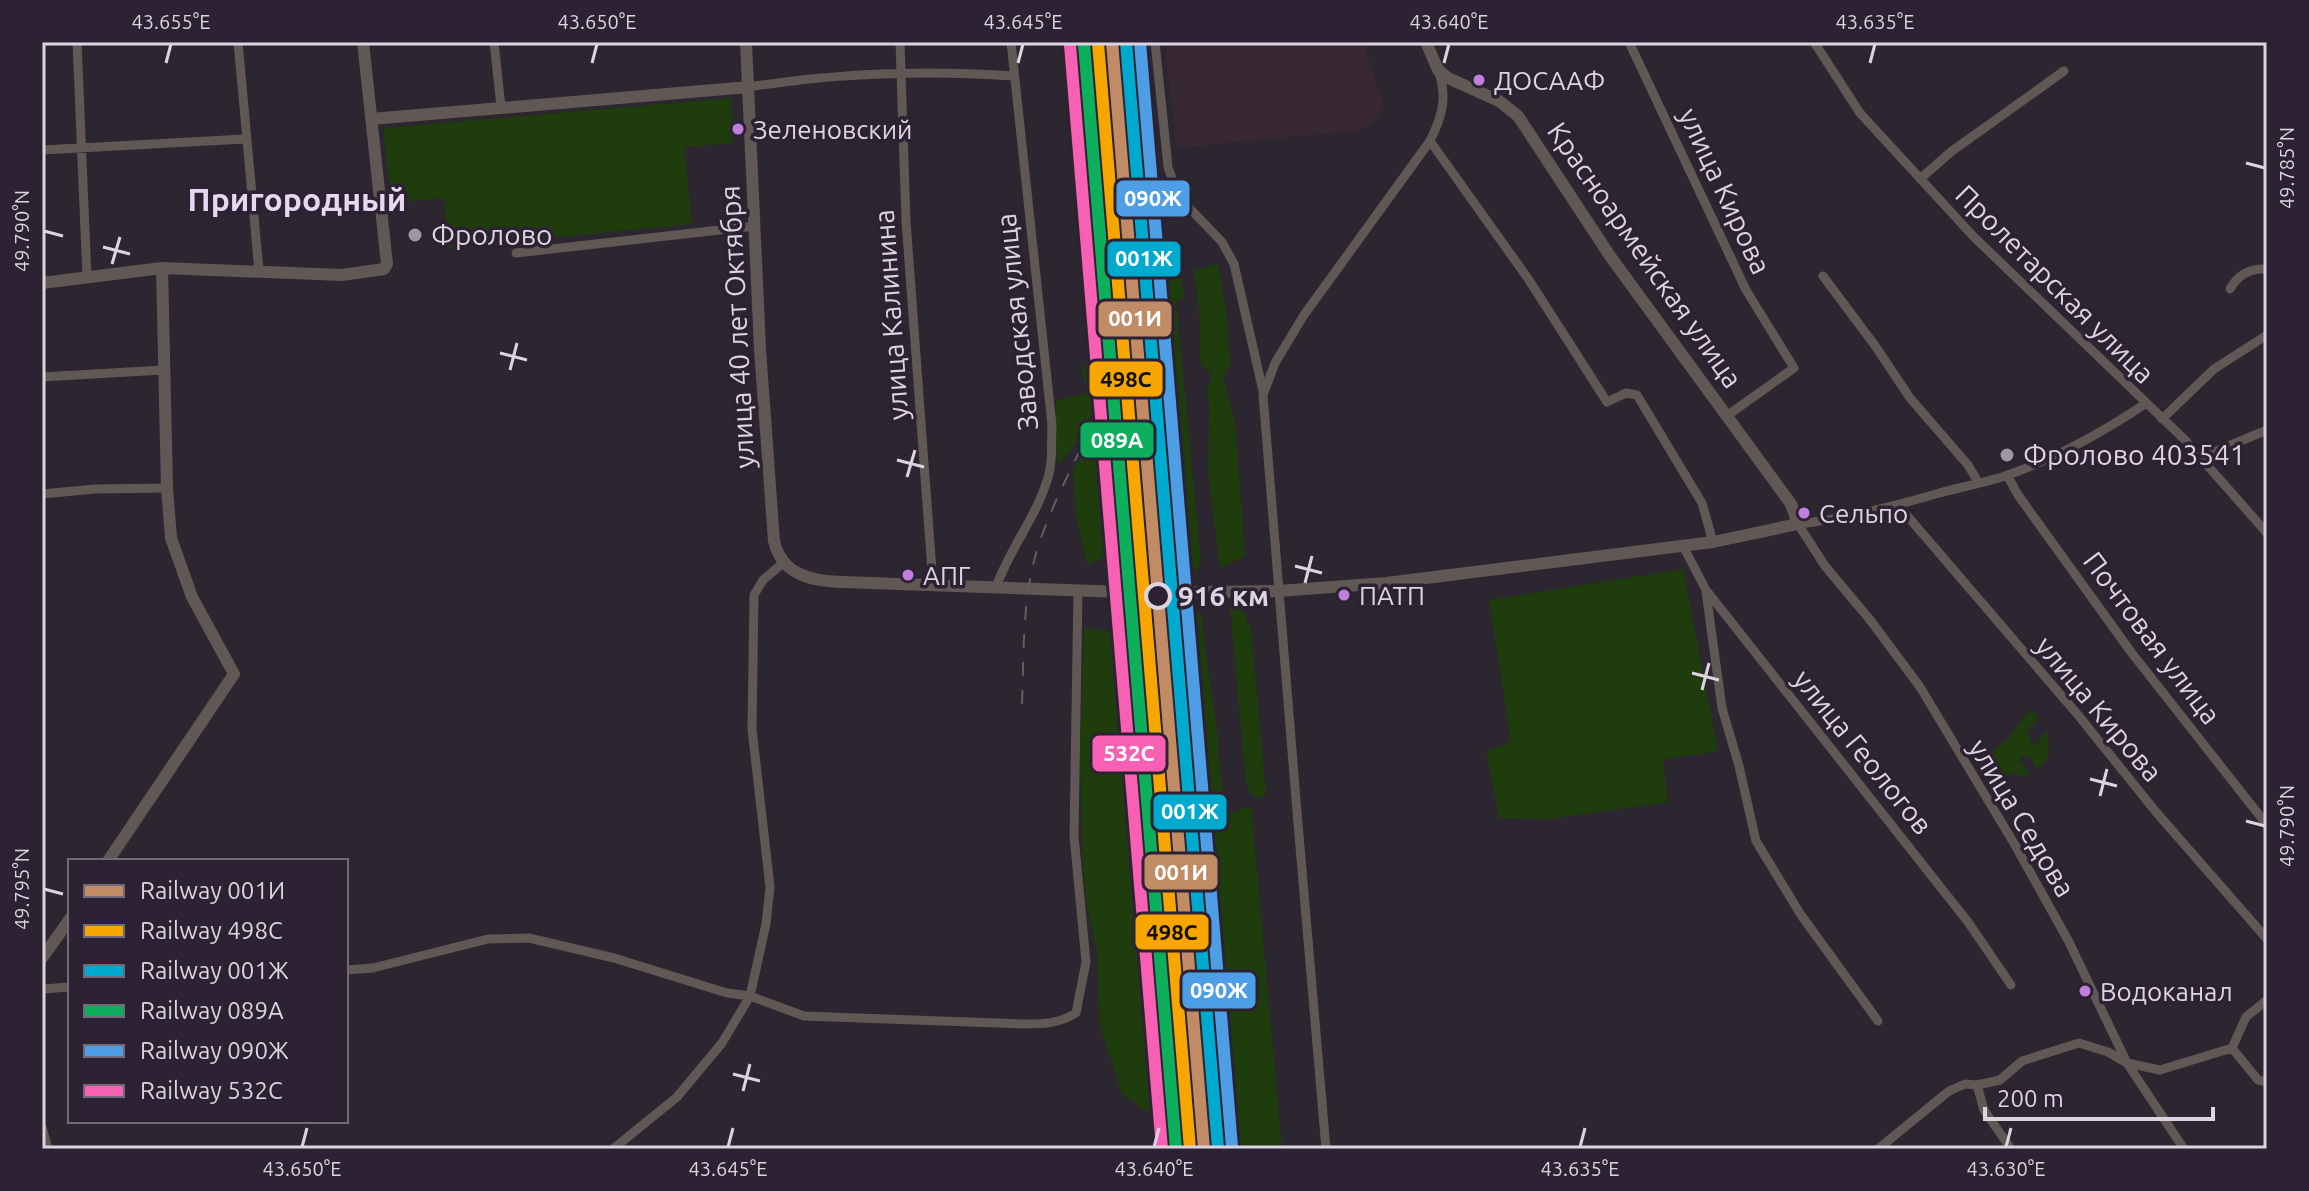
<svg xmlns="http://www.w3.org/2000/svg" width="2309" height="1191" viewBox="0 0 2309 1191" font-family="Ubuntu,sans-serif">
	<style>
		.commercial { fill: #372832 }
		.green { fill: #1f3c0d }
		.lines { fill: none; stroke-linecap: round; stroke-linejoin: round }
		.minor { stroke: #615755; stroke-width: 9 }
		.tertiary { stroke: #615755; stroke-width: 12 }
		.rail { stroke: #665d60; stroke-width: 2; stroke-dasharray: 14 14; stroke-linecap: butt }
		.rail-1-casing { stroke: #2c2233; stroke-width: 18 }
		.rail-2-casing { stroke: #2c2233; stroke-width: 18 }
		.rail-3-casing { stroke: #2c2233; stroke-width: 18 }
		.rail-4-casing { stroke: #2c2233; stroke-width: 18 }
		.rail-5-casing { stroke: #2c2233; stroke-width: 18 }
		.rail-6-casing { stroke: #2c2233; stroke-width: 18 }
		.rail-1 { stroke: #c18c65; stroke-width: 12 }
		.rail-2 { stroke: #f7a600; stroke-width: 12 }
		.rail-3 { stroke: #00a9ce; stroke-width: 12 }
		.rail-4 { stroke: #0daf5c; stroke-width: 12 }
		.rail-5 { stroke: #4d9ee5; stroke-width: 12 }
		.rail-6 { stroke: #f860b3; stroke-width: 12 }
		.ticks { fill: none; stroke: #dcd5e1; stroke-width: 3 }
		.bus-dot { fill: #c07fdc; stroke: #2c2233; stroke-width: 3 }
		.poi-dot { fill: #9e98a3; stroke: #2c2233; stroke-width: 3 }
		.stop-dot { fill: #2c2233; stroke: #dcd5e1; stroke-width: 4 }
		.labels { text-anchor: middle; stroke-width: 7; stroke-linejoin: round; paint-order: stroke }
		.bus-label { font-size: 26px; fill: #dcd5e1; stroke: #2c2233; text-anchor: start }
		.street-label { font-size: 28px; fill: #dcd5e1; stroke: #2c2233 }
		.poi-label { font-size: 28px; fill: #dcd5e1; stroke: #2c2233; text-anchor: start }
		.stop-label { font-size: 28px; font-weight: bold; fill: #dcd5e1; stroke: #2c2233; text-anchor: start }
		.quarter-label { font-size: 32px; font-weight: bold; fill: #e6d8f0; stroke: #2c2233 }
		.line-badge { stroke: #2c2233; stroke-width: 3 }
		.badge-label { font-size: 22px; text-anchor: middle; font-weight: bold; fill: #fff }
		.pale-badge-label { font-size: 22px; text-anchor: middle; font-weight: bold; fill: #111 }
		.neatline { fill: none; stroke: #dcd5e1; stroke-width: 3 }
		.ticks-label { font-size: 20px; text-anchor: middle; fill: #dcd5e1 }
	</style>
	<rect width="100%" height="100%" fill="#2b262f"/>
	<path class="commercial" d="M1165 42H1363L1384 106 1371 124 1359 131 1176 148Z"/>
	<path class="green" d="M731 98 733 143 684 147 692 224 449 248 444 198 391 203 383 128Z
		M1218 263 1227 319 1230 365 1223 377 1235 422 1245 556 1220 568 1208 472 1209 407 1207 389 1211 380V373L1204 368 1200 361 1199 309 1194 271Z
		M1180 273 1185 298 1176 300 1201 562 1197 572C1193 566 1186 559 1185 551 1177 518 1179 484 1176 450 1173 422 1164 392 1171 363L1166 357 1161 299 1166 279Z
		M1107 361C1106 390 1080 445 1058 465 1055 442 1056 423 1056 400L1085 394 1087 386 1081 372 1085 364Z
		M1110 403 1113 417 1114 446 1123 538 1120 550 1087 565 1076 515 1073 470 1087 448 1105 406Z
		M1683 569 1718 751 1663 759 1668 802 1549 819 1499 818 1486 751 1511 742 1489 600Z
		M1230 607 1242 610 1251 629 1266 793 1260 799 1251 794 1246 785Z
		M1194 613H1201C1204 625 1203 637 1205 650 1209 680 1216 711 1218 742 1220 766 1220 779 1226 803L1217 810 1208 805 1200 754 1190 625Z
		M1084 628 1138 635 1144 659 1139 666 1162 902 1170 1095 1164 1110 1149 1113 1122 1094 1100 1027 1097 951 1087 906 1083 870 1080 751Z
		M2031 711 2039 716 2027 733 2032 743 2037 745 2040 737 2048 731 2049 757 2037 769 2029 756H2022L2020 760 2029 774 2024 777 2012 773 2009 775H2000L1997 780H1992L1993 788 1979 771 1977 763 2008 739 2025 715Z
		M1251 806 1282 1149H1239L1220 944 1204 822Z"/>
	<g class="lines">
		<path class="minor" d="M77 42 87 277
			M238 42 259 271
			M494 42 501 107
			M900 42 906 221 933 584
			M1155 42 1168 167 1178 196 1222 242 1234 264 1263 391
			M1629 42 1746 290 1794 368 1728 415
			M1814 42 1860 113 1973 236 2185 440 2267 533
			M749 87C834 73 928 70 1014 76
			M1430 141 1529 280 1607 402 1626 393 1637 395 1702 503 1713 542
			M42 150 245 139
			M1920 179 1952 151 2064 71
			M516 253 755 226
			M1823 276 1876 347 1910 398 1968 465 1978 482
			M2230 289C2238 274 2251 268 2267 269
			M42 377 163 370
			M2145 404C2103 432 2056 458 2008 475 1985 483 1960 487 1936 494 1891 507 1845 519 1798 524L1825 566 1871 621 1920 687 2015 845 2069 942 2127 1063 2184 1149
			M2162 419 2214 369 2267 335
			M2202 457 2267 430
			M2007 475 2018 495 2131 652 2267 825
			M42 494 95 489 167 488
			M1898 505 2078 715 2156 812 2267 939
			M1683 546 1706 590 1968 922 2011 985
			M996 587C1010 548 1038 515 1049 474 1053 459 1051 440 1052 425L1011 42
			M1706 592 1722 708 1739 766 1756 841 1801 915 1878 1021
			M346 970 373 968 488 939 529 938 614 958 727 993 750 996 804 1016 1024 1024C1043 1024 1058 1024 1076 1013L1086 962 1074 836 1078 590
			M42 989 70 987
			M2232 1048 2246 1017 2267 1000
			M1977 1085 1984 1110 2011 1149
			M42 1127 48 1149
			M613 1149 677 1097 722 1043 750 996 766 924 770 887 752 729 754 595 763 580 783 563
			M1326 1149C1303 898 1284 646 1263 395L1275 363 1304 315 1430 141C1442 117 1448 97 1438 70
			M1878 1149 1949 1091 1965 1084 1977 1085 2000 1080 2022 1061 2079 1043 2108 1052 2127 1063 2160 1070 2232 1048 2258 1080 2267 1082"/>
		<path class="tertiary" d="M746 42 760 349 774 541C782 575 811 581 842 582L1151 593 1278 591 1386 583 1713 542 1798 524 1791 504 1610 256 1518 116 1499 101 1448 78 1438 70 1426 42
			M371 119 749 87
			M42 283 162 268 342 275 384 269 387 264 363 42
			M108 861 234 674 192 597 171 538 167 488 162 268
			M42 958 70 919"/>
		<path class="rail" d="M1106 42 1197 1149
			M1022 704C1024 652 1022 597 1038 547 1053 501 1075 462 1095 419 1109 389 1117 358 1122 326"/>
		<g class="rail-1-casing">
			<path id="rail-1" d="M1112 42 1204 1149"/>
		</g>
		<g class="rail-2-casing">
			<path id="rail-2" d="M1098 43 1190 1149"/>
		</g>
		<g class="rail-3-casing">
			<path id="rail-3" d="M1126 42 1218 1148"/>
		</g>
		<g class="rail-4-casing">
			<path id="rail-4" d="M1084 44 1176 1149"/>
		</g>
		<g class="rail-5-casing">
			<path id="rail-5" d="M1140 42 1232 1147"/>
		</g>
		<g class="rail-6-casing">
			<path id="rail-6" d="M1070 45 1162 1149"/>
		</g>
		<use href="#rail-1" class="rail-1"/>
		<use href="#rail-2" class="rail-2"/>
		<use href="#rail-3" class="rail-3"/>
		<use href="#rail-4" class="rail-4"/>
		<use href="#rail-5" class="rail-5"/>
		<use href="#rail-6" class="rail-6"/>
	</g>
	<path class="ticks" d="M166 63 171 44M592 63 597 44M1018 63 1023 44M1444 63 1449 44M1870 63 1875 44M2246 163 2265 168M44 231 63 236M103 247 130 254M112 264 120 237M500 353 527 360M510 370 517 343M897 460 924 467M907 477 915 450M1295 566 1322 573M1305 583 1312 556M1692 673 1719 680M1702 690 1709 663M2090 779 2117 786M2100 796 2107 769M2246 821 2265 826M44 889 63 894M733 1074 760 1081M743 1091 750 1064M302 1147 307 1128M728 1147 733 1128M1154 1147 1159 1128M1580 1147 1585 1128M2006 1147 2011 1128"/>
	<g class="bus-dot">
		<circle cx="1479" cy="80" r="7"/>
		<circle cx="738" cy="129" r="7"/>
		<circle cx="1804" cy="513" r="7"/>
		<circle cx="908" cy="575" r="7"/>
		<circle cx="1344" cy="595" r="7"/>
		<circle cx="2085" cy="991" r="7"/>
	</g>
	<g class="poi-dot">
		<circle cx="415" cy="235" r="8"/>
		<circle cx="2007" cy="455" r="8"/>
	</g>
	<circle class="stop-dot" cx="1158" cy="596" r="12"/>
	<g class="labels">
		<g class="bus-label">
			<text x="1494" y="90">ДОСААФ</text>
			<text x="753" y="139">Зеленовский</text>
			<text x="1819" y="523">Сельпо</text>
			<text x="923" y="585">АПГ</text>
			<text x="1359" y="605">ПАТП</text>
			<text x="2100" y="1001">Водоканал</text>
		</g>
		<g class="street-label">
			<text transform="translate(1725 191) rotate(65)" y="10">улица Кирова</text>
			<text transform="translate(1645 255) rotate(55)" y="10">Красноармейская улица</text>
			<text transform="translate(2055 284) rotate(45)" y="10">Пролетарская улица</text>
			<text transform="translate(891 315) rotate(-94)" y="10">улица Калинина</text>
			<text transform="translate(1017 322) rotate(-96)" y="10">Заводская улица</text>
			<text transform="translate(737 327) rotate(-93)" y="10">улица 40 лет Октября</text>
			<text transform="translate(2152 638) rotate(53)" y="10">Почтовая улица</text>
			<text transform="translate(2099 709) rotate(50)" y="10">улица Кирова</text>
			<text transform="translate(1863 752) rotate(51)" y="10">улица Геологов</text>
			<text transform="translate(2022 818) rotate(59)" y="10">улица Седова</text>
		</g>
		<g class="poi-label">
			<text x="431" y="245">Фролово</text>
			<text x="2023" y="465">Фролово 403541</text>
		</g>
		<g class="stop-label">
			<text x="1178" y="606">916 км</text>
		</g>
		<g class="quarter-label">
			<text x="297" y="211">Пригородный</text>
		</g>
	</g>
	<g class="line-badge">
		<rect x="1115" y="179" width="76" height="39" rx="8" fill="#4d9ee5"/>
		<rect x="1106" y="240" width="76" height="38" rx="8" fill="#00a9ce"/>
		<rect x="1097" y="300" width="76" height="38" rx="8" fill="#c18c65"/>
		<rect x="1088" y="360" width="76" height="38" rx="8" fill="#f7a600"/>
		<rect x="1079" y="421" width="76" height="38" rx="8" fill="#0daf5c"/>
		<rect x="1091" y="734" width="76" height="39" rx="8" fill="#f860b3"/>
		<rect x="1152" y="793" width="76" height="38" rx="8" fill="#00a9ce"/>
		<rect x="1143" y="853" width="76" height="38" rx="8" fill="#c18c65"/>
		<rect x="1134" y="913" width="76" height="38" rx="8" fill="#f7a600"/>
		<rect x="1181" y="971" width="76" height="39" rx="8" fill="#4d9ee5"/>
	</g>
	<g class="badge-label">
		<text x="1153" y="206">090Ж</text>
		<text x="1144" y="266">001Ж</text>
		<text x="1135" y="326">001И</text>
		<text x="1117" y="448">089А</text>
		<text x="1129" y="761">532С</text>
		<text x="1190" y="819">001Ж</text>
		<text x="1181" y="880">001И</text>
		<text x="1219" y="998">090Ж</text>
	</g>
	<g class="pale-badge-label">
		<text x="1126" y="387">498С</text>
		<text x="1172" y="940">498С</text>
	</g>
	<rect width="2309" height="1191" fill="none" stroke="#2c2233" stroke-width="88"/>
	<rect x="68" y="859" width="280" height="264" fill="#2c2233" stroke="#726a79" stroke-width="2"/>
	<rect x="84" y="885" width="40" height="12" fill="#c18c65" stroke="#726a79" stroke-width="2"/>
	<text x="140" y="899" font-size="24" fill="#dcd5e1">Railway 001И</text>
	<rect x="84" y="925" width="40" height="12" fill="#f7a600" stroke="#726a79" stroke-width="2"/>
	<text x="140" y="939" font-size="24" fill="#dcd5e1">Railway 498С</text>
	<rect x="84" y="965" width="40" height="12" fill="#00a9ce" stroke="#726a79" stroke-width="2"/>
	<text x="140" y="979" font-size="24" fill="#dcd5e1">Railway 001Ж</text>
	<rect x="84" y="1005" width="40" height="12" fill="#0daf5c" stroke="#726a79" stroke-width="2"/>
	<text x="140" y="1019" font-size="24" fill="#dcd5e1">Railway 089А</text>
	<rect x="84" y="1045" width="40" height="12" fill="#4d9ee5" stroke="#726a79" stroke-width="2"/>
	<text x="140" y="1059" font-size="24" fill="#dcd5e1">Railway 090Ж</text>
	<rect x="84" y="1085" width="40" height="12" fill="#f860b3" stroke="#726a79" stroke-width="2"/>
	<text x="140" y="1099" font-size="24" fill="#dcd5e1">Railway 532С</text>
	<path d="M1985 1107v12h228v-12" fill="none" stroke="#dcd5e1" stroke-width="4"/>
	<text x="1997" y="1107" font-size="24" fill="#dcd5e1" stroke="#2c2233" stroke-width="6" paint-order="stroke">200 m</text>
	<rect x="44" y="44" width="2221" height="1103" class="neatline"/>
	<g class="ticks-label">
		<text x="171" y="29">43.655°E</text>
		<text x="597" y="29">43.650°E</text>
		<text x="1023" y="29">43.645°E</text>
		<text x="1449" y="29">43.640°E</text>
		<text x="1875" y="29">43.635°E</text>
		<text transform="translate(2287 168) rotate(-90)" y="7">49.785°N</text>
		<text transform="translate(22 231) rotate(-90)" y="7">49.790°N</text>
		<text transform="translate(2287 826) rotate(-90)" y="7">49.790°N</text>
		<text transform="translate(22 889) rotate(-90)" y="7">49.795°N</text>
		<text x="302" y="1176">43.650°E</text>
		<text x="728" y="1176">43.645°E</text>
		<text x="1154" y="1176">43.640°E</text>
		<text x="1580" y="1176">43.635°E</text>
		<text x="2006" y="1176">43.630°E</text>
	</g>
</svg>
